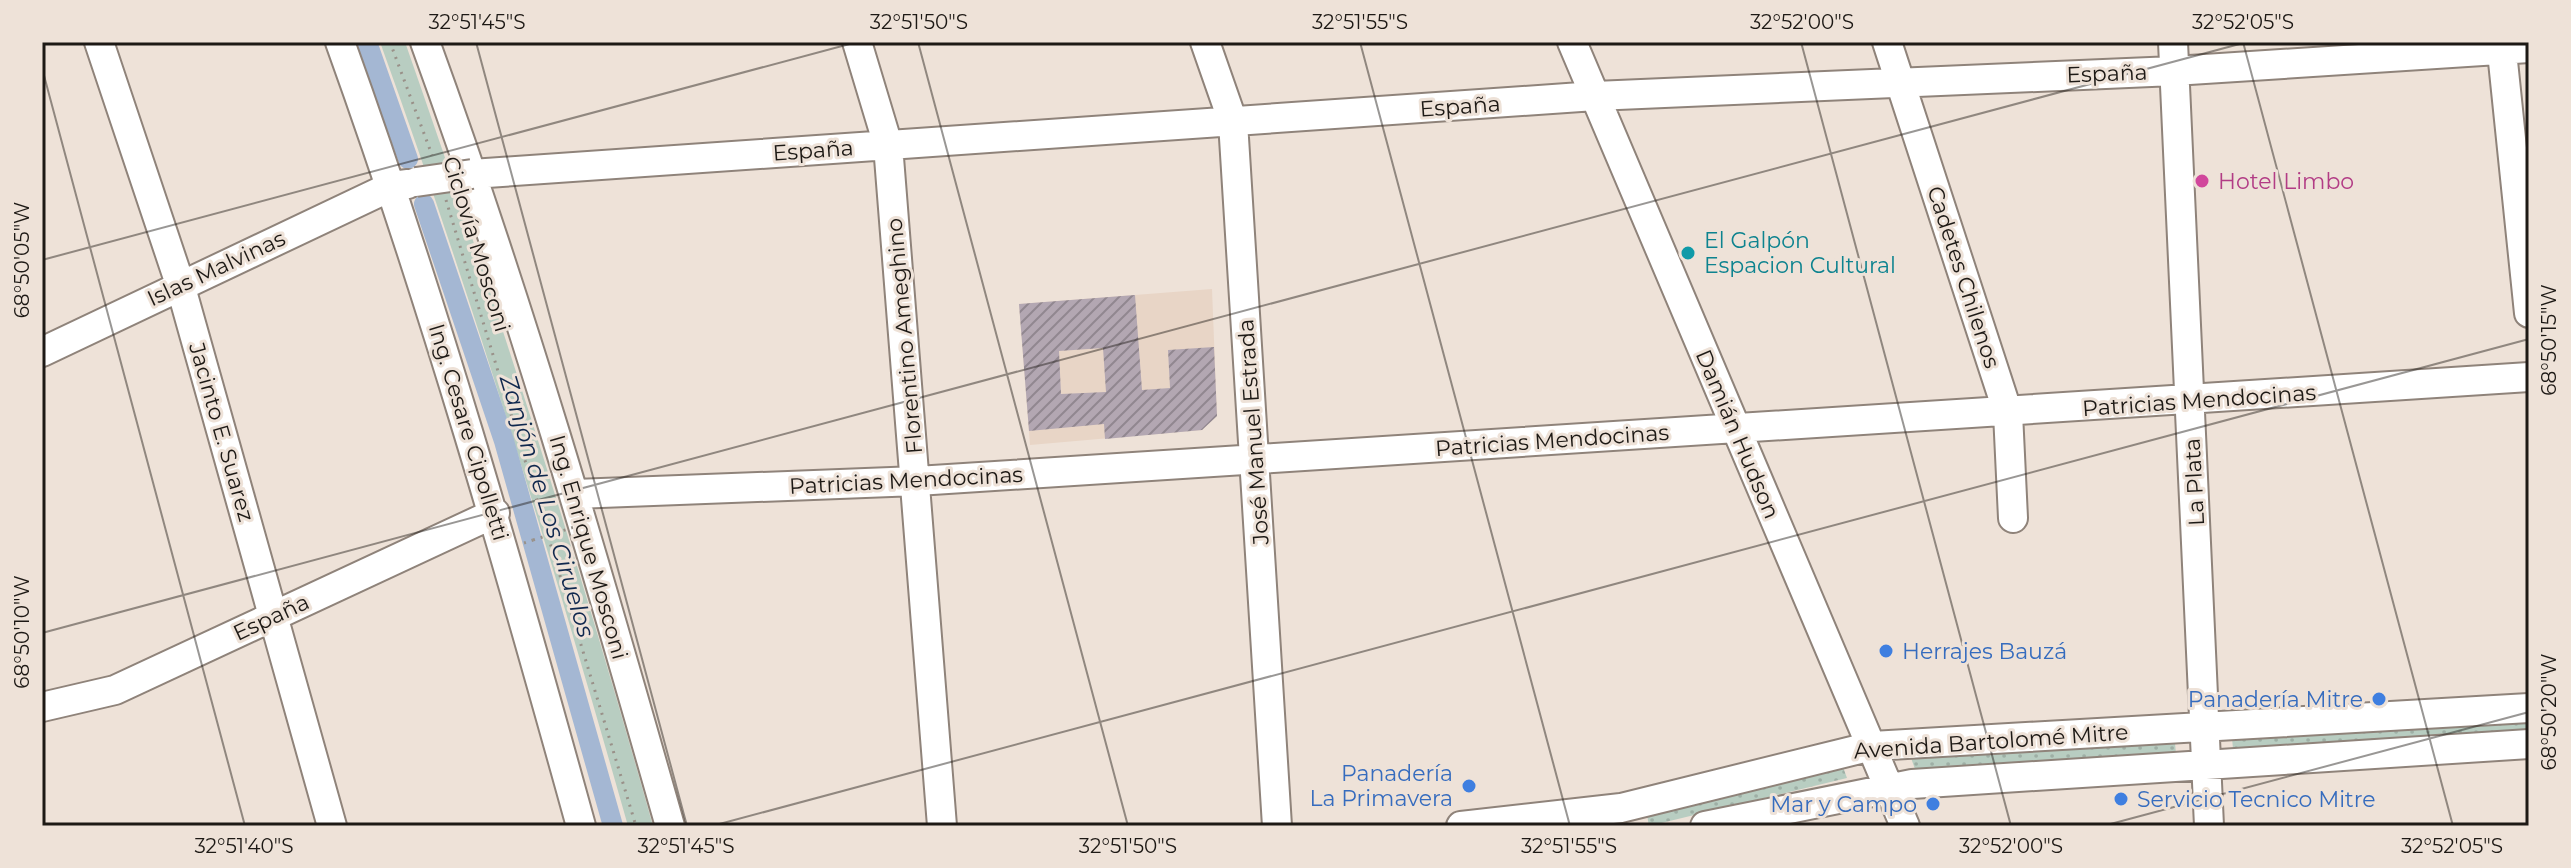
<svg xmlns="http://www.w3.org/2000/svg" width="2571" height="868" viewBox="0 0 2571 868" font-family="Montserrat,sans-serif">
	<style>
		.built { fill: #e8d5c6 }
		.grass { fill: url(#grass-dots) }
		.park { fill: #b8cdc1 }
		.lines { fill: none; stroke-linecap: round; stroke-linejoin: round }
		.canal { stroke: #a4b7d3; stroke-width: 20 }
		.building { fill: url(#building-hatch); fill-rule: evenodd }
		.minor-casing { stroke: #8f837a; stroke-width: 32 }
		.path { stroke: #999189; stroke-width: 3; stroke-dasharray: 2 6; stroke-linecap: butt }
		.minor { stroke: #fff; stroke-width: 28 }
		.minor-bridge-casing { stroke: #8f837a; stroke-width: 32; stroke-linecap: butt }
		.path-bridge { stroke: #999189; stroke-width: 3; stroke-dasharray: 2 6; stroke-linecap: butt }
		.minor-bridge { stroke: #fff; stroke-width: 28 }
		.ticks { fill: none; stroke: #1d1915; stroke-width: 2; stroke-opacity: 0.45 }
		.hotel-dot { fill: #d1479c; stroke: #eee2d8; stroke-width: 3 }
		.culture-dot { fill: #0f9aa8; stroke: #eee2d8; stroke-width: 3 }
		.shop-dot { fill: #3f7fe0; stroke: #eee2d8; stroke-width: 3 }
		.labels { text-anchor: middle; stroke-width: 6; stroke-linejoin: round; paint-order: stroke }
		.street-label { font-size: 22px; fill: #1d1915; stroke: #eee2d8 }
		.hotel-label { font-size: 22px; fill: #b23c85; stroke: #eee2d8; text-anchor: start }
		.culture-label { font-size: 22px; fill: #0d838f; stroke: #eee2d8; text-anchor: start }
		.shop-label { font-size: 22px; fill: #366cbe; stroke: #eee2d8; text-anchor: end }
		.water-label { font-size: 24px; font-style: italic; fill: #10284e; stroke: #eee2d8 }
		.neatline { fill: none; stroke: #1d1915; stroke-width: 3 }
		.ticks-label { font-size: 20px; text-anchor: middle; fill: #1d1915 }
	</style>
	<defs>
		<pattern id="grass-dots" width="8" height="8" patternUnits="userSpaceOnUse" patternTransform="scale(2)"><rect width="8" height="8" fill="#b8cdc1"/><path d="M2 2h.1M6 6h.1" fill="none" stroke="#9eafa5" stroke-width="1.8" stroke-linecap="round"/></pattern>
		<pattern id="building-hatch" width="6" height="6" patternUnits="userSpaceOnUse" patternTransform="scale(2)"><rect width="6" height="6" fill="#b3a7b2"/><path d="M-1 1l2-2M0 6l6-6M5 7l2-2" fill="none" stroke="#918790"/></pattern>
	</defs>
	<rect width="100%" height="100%" fill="#eee2d8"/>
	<path class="built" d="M1212 289 1217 416 1202 430 1030 445 1019 304Z"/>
	<path class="grass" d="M2529 719V732L2233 749 2232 738Z
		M2175 743 2176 754 1915 769 1911 758Z
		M1843 767 1847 778 1649 826 1647 815Z"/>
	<path class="park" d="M380 42H405C496 301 579 562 653 826H628C553 562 473 300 380 42Z"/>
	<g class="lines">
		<path class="canal" d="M367 42 408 159
			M424 204 504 441 613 826"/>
	</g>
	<path class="building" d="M1135 295 1142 390 1170 388 1168 350 1214 347 1217 416 1202 430 1105 439 1104 424 1029 431 1019 304ZM1103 348 1106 392 1061 394 1059 351Z"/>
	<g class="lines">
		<g class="minor-casing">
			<path id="minor" d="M99 42 180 284 332 826
				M340 42C433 300 508 562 581 826
				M425 42C519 300 595 562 670 826
				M857 42 888 145 942 826
				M1205 42 1233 122 1277 826
				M1572 42 1905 826
				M1887 42 2008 413 2013 518
				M2173 42 2209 826
				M2501 42 2529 313
				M472 174 1595 96 2174 71 2529 48
				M42 352 392 186 408 184
				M575 494 917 481 2529 377
				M42 707 115 690 495 513
				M1461 826 1621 808 1872 746 2529 708
				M1705 826 1912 784 2529 744"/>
		</g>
		<path class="path" d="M390 42 432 155
			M446 200 636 826
			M524 543 533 540"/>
		<use href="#minor" class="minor"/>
		<g class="minor-bridge-casing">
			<path id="minor-bridge" d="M416 182 472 174"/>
		</g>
		<path class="path-bridge" d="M533 540 584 524"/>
		<use href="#minor-bridge" class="minor-bridge"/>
	</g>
	<path class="ticks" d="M476 42 687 826M918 42 1128 826M1360 42 1570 826M1801 42 2011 826M2243 42 2453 826M42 68 245 826M42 260 857 42M42 633 2247 42M712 826 2529 339M2103 826 2529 712"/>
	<circle class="hotel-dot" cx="2202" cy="181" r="8"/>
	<circle class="culture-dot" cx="1688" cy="253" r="8"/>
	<g class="shop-dot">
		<circle cx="1886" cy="651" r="8"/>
		<circle cx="2379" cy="699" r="8"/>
		<circle cx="1469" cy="786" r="8"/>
		<circle cx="2121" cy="799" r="8"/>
		<circle cx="1933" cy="804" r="8"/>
	</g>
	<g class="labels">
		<g class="street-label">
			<text transform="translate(2107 73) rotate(-2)" y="8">España</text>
			<text transform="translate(1460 106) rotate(-4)" y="8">España</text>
			<text transform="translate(813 150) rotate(-4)" y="8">España</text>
			<text transform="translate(477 244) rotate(73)" y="8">Ciclovía Mosconi</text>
			<text transform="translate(216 268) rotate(-25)" y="8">Islas Malvinas</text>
			<text transform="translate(1964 277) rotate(72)" y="8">Cadetes Chilenos</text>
			<text transform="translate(904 336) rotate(-95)" y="8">Florentino Ameghino</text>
			<text transform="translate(2199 400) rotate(-4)" y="8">Patricias Mendocinas</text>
			<text transform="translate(222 432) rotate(74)" y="8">Jacinto E. Suarez</text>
			<text transform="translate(469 432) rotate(73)" y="8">Ing. Cesare Cipolletti</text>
			<text transform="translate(1253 432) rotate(-94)" y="8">José Manuel Estrada</text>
			<text transform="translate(1738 434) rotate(67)" y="8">Damián Hudson</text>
			<text transform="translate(1552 440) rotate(-4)" y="8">Patricias Mendocinas</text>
			<text transform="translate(906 480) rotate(-3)" y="8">Patricias Mendocinas</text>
			<text transform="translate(2194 482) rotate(-93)" y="8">La Plata</text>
			<text transform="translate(589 547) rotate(74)" y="8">Ing. Enrique Mosconi</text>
			<text transform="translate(271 617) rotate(-25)" y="8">España</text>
			<text transform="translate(1991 741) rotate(-4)" y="8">Avenida Bartolomé Mitre</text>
		</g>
		<g class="hotel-label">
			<text x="2218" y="189">Hotel Limbo</text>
		</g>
		<g class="culture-label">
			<text x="1704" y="248">El Galpón<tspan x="1704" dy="25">Espacion Cultural</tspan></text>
		</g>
		<g class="shop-label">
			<text x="1902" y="659" text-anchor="start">Herrajes Bauzá</text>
			<text x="2363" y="707">Panadería Mitre</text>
			<text x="1453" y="781">Panadería<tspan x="1453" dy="25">La Primavera</tspan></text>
			<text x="2137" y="807" text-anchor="start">Servicio Tecnico Mitre</text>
			<text x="1917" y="812">Mar y Campo</text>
		</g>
		<g class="water-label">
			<text transform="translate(547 506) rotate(73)" y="8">Zanjón de Los Ciruelos</text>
		</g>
	</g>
	<rect width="2571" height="868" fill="none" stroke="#eee2d8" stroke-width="88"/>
	<rect x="44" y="44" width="2483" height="780" class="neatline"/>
	<g class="ticks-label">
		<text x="477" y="29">32°51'45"S</text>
		<text x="919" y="29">32°51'50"S</text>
		<text x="1360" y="29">32°51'55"S</text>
		<text x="1802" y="29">32°52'00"S</text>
		<text x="2243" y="29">32°52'05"S</text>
		<text transform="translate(22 260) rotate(-90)" y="7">68°50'05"W</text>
		<text transform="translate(2549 340) rotate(-90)" y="7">68°50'15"W</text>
		<text transform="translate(22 632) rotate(-90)" y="7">68°50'10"W</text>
		<text transform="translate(2549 712) rotate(-90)" y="7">68°50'20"W</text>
		<text x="244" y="853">32°51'40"S</text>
		<text x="686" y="853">32°51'45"S</text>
		<text x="1128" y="853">32°51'50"S</text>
		<text x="1569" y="853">32°51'55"S</text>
		<text x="2011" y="853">32°52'00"S</text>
		<text x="2452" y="853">32°52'05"S</text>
	</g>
</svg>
